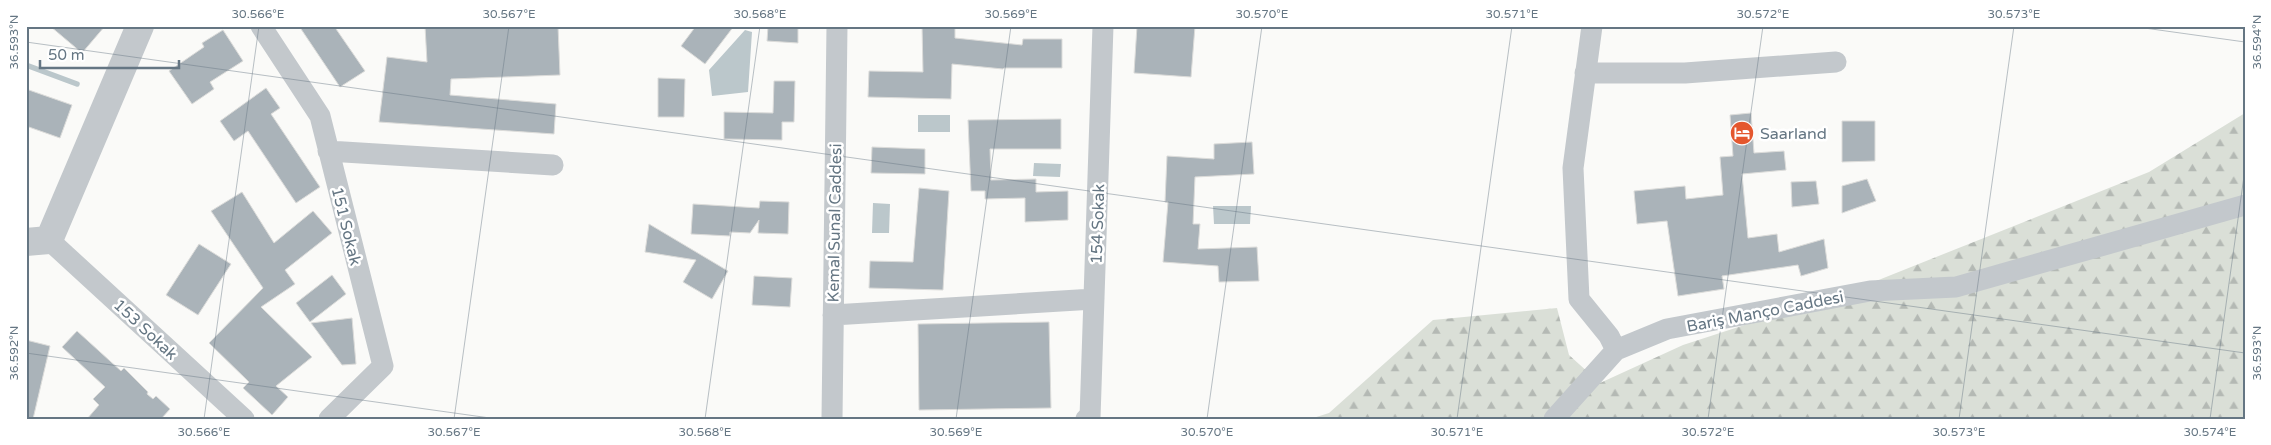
<svg xmlns="http://www.w3.org/2000/svg" width="2271" height="445" viewBox="0 0 2271 445" font-family="'Varela Round',sans-serif">
	<style>
		.forest { fill: url(#forest-firs) }
		.water { fill: #bbc7cb }
		.lines { fill: none; stroke-linecap: round; stroke-linejoin: round }
		.stream { stroke: #bbc7cb; stroke-width: 5.5 }
		.building { fill: #aab3b9; stroke: #dcdcda }
		.minor { stroke: #c3c8cc; stroke-width: 21 }
		.tertiary { stroke: #c3c8cc; stroke-width: 28 }
		.ticks { fill: none; stroke: #657683; stroke-width: 1; stroke-opacity: 0.45 }
		.labels { text-anchor: middle; stroke-width: 5; stroke-linejoin: round; paint-order: stroke }
		.poi-label { font-size: 16px; fill: #657683; stroke: #fff; text-anchor: start }
		.street-label { font-size: 16px; fill: #657683; stroke: #fff }
		.neatline { fill: none; stroke: #657683; stroke-width: 2 }
		.ticks-label { font-size: 12px; text-anchor: middle; fill: #657683 }
	</style>
	<defs>
		<pattern id="forest-firs" width="22" height="20" patternUnits="userSpaceOnUse" patternTransform="scale(1.25)"><rect width="22" height="20" fill="#dadfd7"/><path d="M5 1l3.5 6h-7zM16 11l3.5 6h-7z" fill="#b4b9b4"/></pattern>
	</defs>
	<rect width="100%" height="100%" fill="#fafaf8"/>
	<path class="forest" d="M2245 113V419H1310L1329 413 1433 320 1557 308 1569 355 1600 383 1683 345 1861 287 2149 172Z"/>
	<path class="water" d="M745 30 752 32 748 92 712 96 709 70Z
		M918 115H950V132H918Z
		M1034 163 1061 164 1060 177 1033 176Z
		M873 203 890 204 889 233H872Z
		M1213 206H1251L1250 224H1214Z"/>
	<g class="lines">
		<path class="stream" d="M26 65 77 84"/>
	</g>
	<path class="building" d="M50 26H105L82 53Z
		M299 26H334L365 71 340 87Z
		M425 26H558L560 75 451 79 450 95 556 104 554 134 379 122 387 57 427 62Z
		M696 26H734L705 64 681 46Z
		M768 26H798V43L767 41Z
		M922 26H955V38L1022 45 1023 39H1062V68H1004L1003 69 952 64 951 99 868 97 869 71 923 72Z
		M1137 26H1195L1191 77 1134 73Z
		M223 30 243 61 210 82 214 89 192 104 169 71 204 47 202 43Z
		M658 78 685 79 684 117H658Z
		M774 81H795L794 122H782V140L724 139V112L773 113Z
		M266 88 280 108 271 114 320 187 296 203 248 131 234 141 220 121Z
		M26 89 72 105 60 138 26 126Z
		M1751 113 1754 153 1784 151 1786 170 1742 174 1748 238 1777 234 1779 252 1824 239 1828 268 1801 276 1798 265 1722 276 1724 289 1678 296 1667 221 1637 224 1634 191 1685 186 1686 199 1723 195 1720 157 1733 156 1730 115Z
		M1061 119V149H990L991 180 1036 179V192L1068 191V220L1025 222V198L985 199V191H971L968 120Z
		M1842 121H1875V161L1842 162Z
		M1252 142 1254 174 1195 177 1193 224H1200L1198 249 1257 247 1259 281 1219 282 1218 266 1163 262 1168 202H1165L1167 156 1214 159V144Z
		M872 147 925 149V174L871 173Z
		M1867 179 1876 201 1842 213V186Z
		M1816 181 1819 204 1792 207 1791 182Z
		M919 188 949 191 943 290 869 288 870 261 913 262Z
		M242 192 274 243 313 211 332 233 285 270 295 284 261 307 312 357 276 386 288 397 272 415 243 388 249 382 209 343 263 288 211 211Z
		M760 201 789 202 788 234 758 233 759 220 750 233 730 232V236L691 234 693 204 759 208Z
		M649 224 728 271 712 299 683 282 696 260 645 252Z
		M199 244 231 264 198 315 166 295Z
		M332 275 346 294 310 322 296 303Z
		M754 276 792 278 790 307 752 305Z
		M352 318 356 364 342 365 311 323Z
		M1049 322 1051 408 919 410 918 324Z
		M77 331 121 371 124 368 148 392 147 394 153 399 156 396 170 409 161 419H87L99 405 93 399 105 387 62 347Z
		M26 340 50 346 33 419H26Z"/>
	<g class="lines">
		<path class="minor" d="M261 26 320 116 383 366 329 419
			M1592 26 1573 168 1579 299 1609 336 1616 350 1667 329 1870 291 1956 287 2245 205
			M1585 73H1685L1836 62
			M328 151 553 165
			M49 240 244 419
			M833 315 1094 299
			M832 419 837 26
			M1086 419 1090 418 1103 26
			M1554 419 1616 350"/>
		<path class="tertiary" d="M26 242 49 240 140 26"/>
	</g>
	<path class="ticks" d="M2130 26 2245 42M26 42 2245 353M26 353 497 419M204 419 259 26M454 419 509 26M705 419 760 26M956 419 1011 26M1207 419 1262 26M1457 419 1512 26M1708 419 1763 26M1959 419 2014 26M2210 419 2245 169"/>
	<defs>
		<g id="hotel-disc" transform="scale(1.25)"><circle r="9.5" fill="#e4572e" stroke="#fff"/><path d="M-6-4.5h1.5V1H6V5H4.5V3h-9V5H-6ZM-4 0a1.8 1.8 0 1 1 3.6 0ZM.5 0V-2.5h3Q6-2.5 6 0Z" fill="#fff"/></g>
	</defs>
	<g fill-rule="evenodd">
		<use href="#hotel-disc" x="1742" y="133"/>
	</g>
	<g class="labels">
		<g class="poi-label">
			<text x="1760" y="139">Saarland</text>
		</g>
		<g class="street-label">
			<text transform="translate(834 223) rotate(-89)" y="6">Kemal Sunal Caddesi</text>
			<text transform="translate(1097 224) rotate(-88)" y="6">154 Sokak</text>
			<text transform="translate(347 226) rotate(76)" y="6">151 Sokak</text>
			<text transform="translate(1765 311) rotate(-11)" y="6">Bariş Manço Caddesi</text>
			<text transform="translate(146 329) rotate(43)" y="6">153 Sokak</text>
		</g>
	</g>
	<rect width="2271" height="445" fill="none" stroke="#ffffff" stroke-width="55"/>
	<path d="M40 60v8h139v-8" fill="none" stroke="#657683" stroke-width="2.5"/>
	<text x="48" y="60" font-size="15" fill="#657683" stroke="#ffffff" stroke-width="4" paint-order="stroke">50 m</text>
	<rect x="28" y="28" width="2216" height="390" class="neatline"/>
	<g class="ticks-label">
		<text x="258" y="18">30.566°E</text>
		<text x="509" y="18">30.567°E</text>
		<text x="760" y="18">30.568°E</text>
		<text x="1011" y="18">30.569°E</text>
		<text x="1262" y="18">30.570°E</text>
		<text x="1512" y="18">30.571°E</text>
		<text x="1763" y="18">30.572°E</text>
		<text x="2014" y="18">30.573°E</text>
		<text transform="translate(14 42) rotate(-90)" y="4">36.593°N</text>
		<text transform="translate(2257 42) rotate(-90)" y="4">36.594°N</text>
		<text transform="translate(14 353) rotate(-90)" y="4">36.592°N</text>
		<text transform="translate(2257 353) rotate(-90)" y="4">36.593°N</text>
		<text x="204" y="436">30.566°E</text>
		<text x="454" y="436">30.567°E</text>
		<text x="705" y="436">30.568°E</text>
		<text x="956" y="436">30.569°E</text>
		<text x="1207" y="436">30.570°E</text>
		<text x="1457" y="436">30.571°E</text>
		<text x="1708" y="436">30.572°E</text>
		<text x="1959" y="436">30.573°E</text>
		<text x="2210" y="436">30.574°E</text>
	</g>
</svg>
